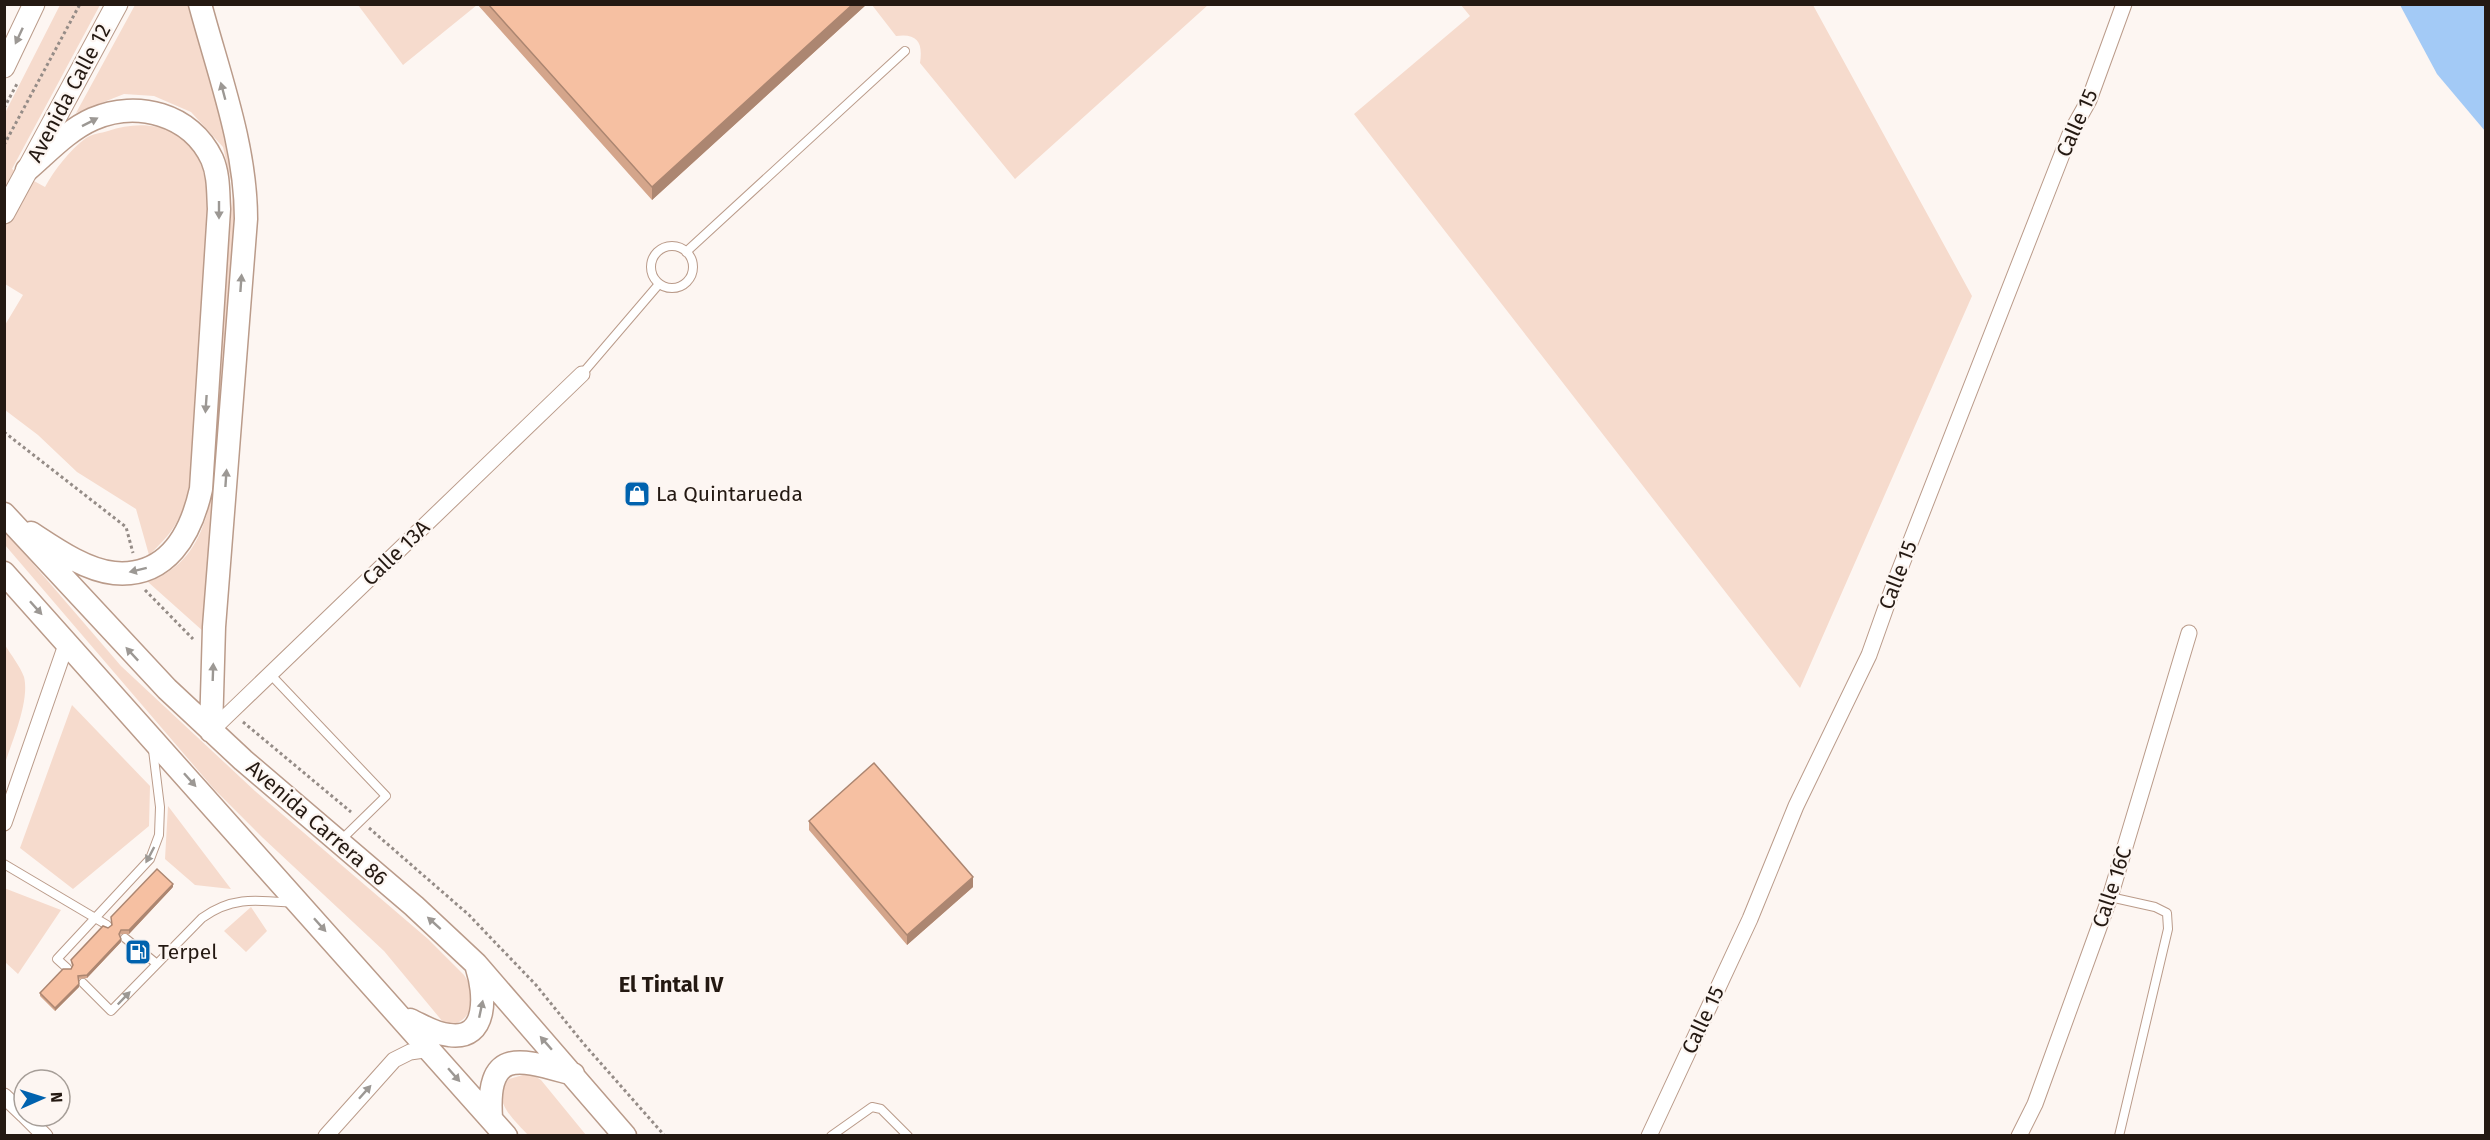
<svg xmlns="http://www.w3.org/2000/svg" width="2490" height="1140" viewBox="0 0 2490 1140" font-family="'Fira Sans',sans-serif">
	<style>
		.green { fill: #f6dbcd }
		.water { fill: #a3caf6 }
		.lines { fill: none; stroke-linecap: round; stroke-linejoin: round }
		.lane-casing { stroke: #ba9b8a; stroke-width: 10 }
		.street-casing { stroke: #ba9b8a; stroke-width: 17 }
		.secondary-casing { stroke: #ba9b8a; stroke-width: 23 }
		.primary-casing { stroke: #ba9b8a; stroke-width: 25 }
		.path { stroke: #958c87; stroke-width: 3; stroke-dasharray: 3 3; stroke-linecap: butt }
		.lane { stroke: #fff; stroke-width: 8 }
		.street { stroke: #fff; stroke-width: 15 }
		.secondary { stroke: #fff; stroke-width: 21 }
		.primary { stroke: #fff; stroke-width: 22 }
		.wall { fill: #d4a58b }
		.shaded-wall { fill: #ac8671 }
		.building { fill: #f6c0a2; stroke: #ac8671; stroke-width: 1.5 }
		.oneway { fill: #9c9894 }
		.labels { text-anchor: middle; stroke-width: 4.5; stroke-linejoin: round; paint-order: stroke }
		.street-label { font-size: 21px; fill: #241912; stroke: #fdf6f2 }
		.poi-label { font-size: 21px; fill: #241912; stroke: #fdf6f2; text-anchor: start }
		.neighbourhood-label { font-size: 22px; font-weight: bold; fill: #241912; stroke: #fdf6f2 }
	</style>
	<rect width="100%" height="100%" fill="#fdf6f2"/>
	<path class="green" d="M60 5H100L12 169 45 187C55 169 69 151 86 138 92 134 101 133 108 131 140 120 178 123 197 156 208 176 207 201 209 223L192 482C181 517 177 529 149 555L136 509 77 472 38 435 5 410V325L23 295 5 284 4 115Z
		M135 5H194L239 192 204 632 148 582C182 569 197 547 207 514L233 190 223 147 191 112 154 96 124 94 76 113Z
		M358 5H477L403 65Z
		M872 5H1208L1015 179 920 63C923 43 918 33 896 36Z
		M1461 5H1813L1972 296 1800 688 1354 114 1470 16Z
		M4 530 121 666 255 791 428 939 464 975 471 986 472 1008C464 1020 458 1027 443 1022L384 951 263 838 214 789 5 545Z
		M5 645C11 655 20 666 24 677 30 701 12 741 5 764Z
		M72 705 150 786 149 826 73 889 20 848Z
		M168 806 231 889 195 885 165 859Z
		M4 888 61 910 18 974 5 962Z
		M251 907 267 931 246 952 224 931Z
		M530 1073 541 1080 586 1135H528C519 1125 498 1107 502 1091 503 1087 507 1082 509 1079Z"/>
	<path class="water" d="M2400 5H2485V131L2437 74Z"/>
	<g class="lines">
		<g class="lane-casing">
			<path id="lane" d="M651 267a21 21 0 1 1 42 0a21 21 0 1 1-42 0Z
				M686 252 905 51
				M582 374 659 284
				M270 674 386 796 340 841
				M4 864 107 925
				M2110 897 2155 907 2167 913 2168 929 2119 1136
				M125 938 157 964
				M67 968 57 959 150 859 159 835 160 807 153 750
				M83 983 111 1011 202 918C232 896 257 900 293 903
				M831 1136 872 1107 881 1109 908 1136"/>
		</g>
		<g class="street-casing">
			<path id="street" d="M211 731 582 374
				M4 823 67 642
				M4 1096 24 1115
				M25 1116 45 1136
				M326 1136 394 1060 410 1052 431 1049
				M1649 1136 1750 919 1796 806 1869 655 1896 579 2070 134 2089 100 2124 4
				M2019 1136 2035 1104 2110 897 2189 633"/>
		</g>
		<g class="secondary-casing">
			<path id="secondary" d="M4 67 34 4
				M4 213 117 4"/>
		</g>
		<g class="primary-casing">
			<path id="primary" d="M200 4C219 75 246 146 246 219L214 627 211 731
				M27 170C48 152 68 130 93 119 137 100 191 114 212 159 219 175 218 193 219 209L201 489C191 534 167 578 114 573 85 570 54 548 31 533
				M4 514 167 689 243 760 414 906 476 964 625 1136
				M4 573 506 1136
				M410 1020C423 1026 435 1034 449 1035 489 1041 485 992 477 968
				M491 1118C486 1045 522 1060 573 1074"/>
		</g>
		<path class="path" d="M4 108 18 82
			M4 145 80 4
			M4 432 126 527 133 553
			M145 590 193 639
			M243 722 351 812
			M369 828 469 915 488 935 536 985 583 1043 665 1136"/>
		<use href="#lane" class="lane"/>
		<use href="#street" class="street"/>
		<use href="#secondary" class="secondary"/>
		<use href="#primary" class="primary"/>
	</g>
	<path class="wall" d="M477 4H867L652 200Z
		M809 821 973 887 907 945 809 830Z
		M173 887 129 934H121L120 936 121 942 87 978 78 979 79 987 55 1011 40 996V993L71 969 72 967 71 960Z"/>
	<path class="shaded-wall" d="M853 4H867L652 200V187Z
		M973 877V887L907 945V935Z
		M173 884V887L129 934V930Z
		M121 939V942L87 978V975Z
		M79 984V987L55 1011V1008Z"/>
	<path class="building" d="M488 4H853L652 187Z
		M874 763 973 877 907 935 809 821Z
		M157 869 173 884 129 930H121L119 934 121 939 87 975 78 976 79 984 55 1008 40 993 63 969H71L73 965 71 960 103 926 108 928 112 925 111 917Z"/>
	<defs><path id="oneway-solid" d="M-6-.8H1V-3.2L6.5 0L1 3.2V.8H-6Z" transform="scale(1.5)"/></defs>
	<g class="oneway">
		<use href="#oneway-solid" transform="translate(19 36) rotate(115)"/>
		<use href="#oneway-solid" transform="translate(223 91) rotate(-105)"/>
		<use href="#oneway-solid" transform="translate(90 122) rotate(-27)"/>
		<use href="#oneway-solid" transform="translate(219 210) rotate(90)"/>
		<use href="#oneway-solid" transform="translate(241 283) rotate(-86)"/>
		<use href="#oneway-solid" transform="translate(206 404) rotate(94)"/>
		<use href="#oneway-solid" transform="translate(226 478) rotate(-86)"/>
		<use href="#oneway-solid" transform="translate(138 570) rotate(166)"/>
		<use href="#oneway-solid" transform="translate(36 608) rotate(48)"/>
		<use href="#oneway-solid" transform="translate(132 654) rotate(-133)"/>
		<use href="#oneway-solid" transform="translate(213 672) rotate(-88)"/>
		<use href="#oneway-solid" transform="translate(190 780) rotate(48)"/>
		<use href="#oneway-solid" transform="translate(150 855) rotate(118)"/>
		<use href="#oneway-solid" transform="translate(434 923) rotate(-138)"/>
		<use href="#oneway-solid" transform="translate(320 925) rotate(48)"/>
		<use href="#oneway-solid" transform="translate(124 998) rotate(-46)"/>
		<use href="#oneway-solid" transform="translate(481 1009) rotate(-78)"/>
		<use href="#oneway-solid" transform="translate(546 1043) rotate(-131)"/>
		<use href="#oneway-solid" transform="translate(454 1075) rotate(49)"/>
		<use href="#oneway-solid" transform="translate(365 1092) rotate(-48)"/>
	</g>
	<defs>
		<g id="shop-square" transform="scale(1.35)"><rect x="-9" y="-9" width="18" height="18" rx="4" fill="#0062ae" stroke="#fdf6f2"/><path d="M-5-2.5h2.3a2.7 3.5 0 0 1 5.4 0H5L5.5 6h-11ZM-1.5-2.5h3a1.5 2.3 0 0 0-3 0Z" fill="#fff"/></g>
		<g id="fuel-square" transform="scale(1.35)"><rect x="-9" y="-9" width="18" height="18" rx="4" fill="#0062ae" stroke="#fdf6f2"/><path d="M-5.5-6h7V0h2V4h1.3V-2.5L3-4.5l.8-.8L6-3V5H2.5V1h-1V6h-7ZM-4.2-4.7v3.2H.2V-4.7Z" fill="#fff"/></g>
	</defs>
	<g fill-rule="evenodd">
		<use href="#shop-square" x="637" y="494"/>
		<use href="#fuel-square" x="138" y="952"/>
	</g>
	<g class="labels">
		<g class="street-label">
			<text transform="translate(69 93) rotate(-62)" y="7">Avenida Calle 12</text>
			<text transform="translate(2077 123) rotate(-66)" y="7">Calle 15</text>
			<text transform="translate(396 553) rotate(-44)" y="7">Calle 13A</text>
			<text transform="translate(1898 575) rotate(-69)" y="7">Calle 15</text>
			<text transform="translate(317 823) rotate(41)" y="7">Avenida Carrera 86</text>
			<text transform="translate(2112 887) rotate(-72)" y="7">Calle 16C</text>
			<text transform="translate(1703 1020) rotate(-65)" y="7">Calle 15</text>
		</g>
		<g class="poi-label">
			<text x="656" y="501">La Quintarueda</text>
			<text x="158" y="959">Terpel</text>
		</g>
		<g class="neighbourhood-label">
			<text x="671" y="992">El Tintal IV</text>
		</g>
	</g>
	<rect width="2490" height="1140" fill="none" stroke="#241912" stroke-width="12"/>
	<g transform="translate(42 1098) rotate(87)"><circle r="28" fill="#fdf6f2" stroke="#a69e98" stroke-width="1.5"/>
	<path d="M0-4.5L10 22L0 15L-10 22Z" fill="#0062ae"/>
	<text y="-9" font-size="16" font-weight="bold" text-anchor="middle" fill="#241912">N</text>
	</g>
</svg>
